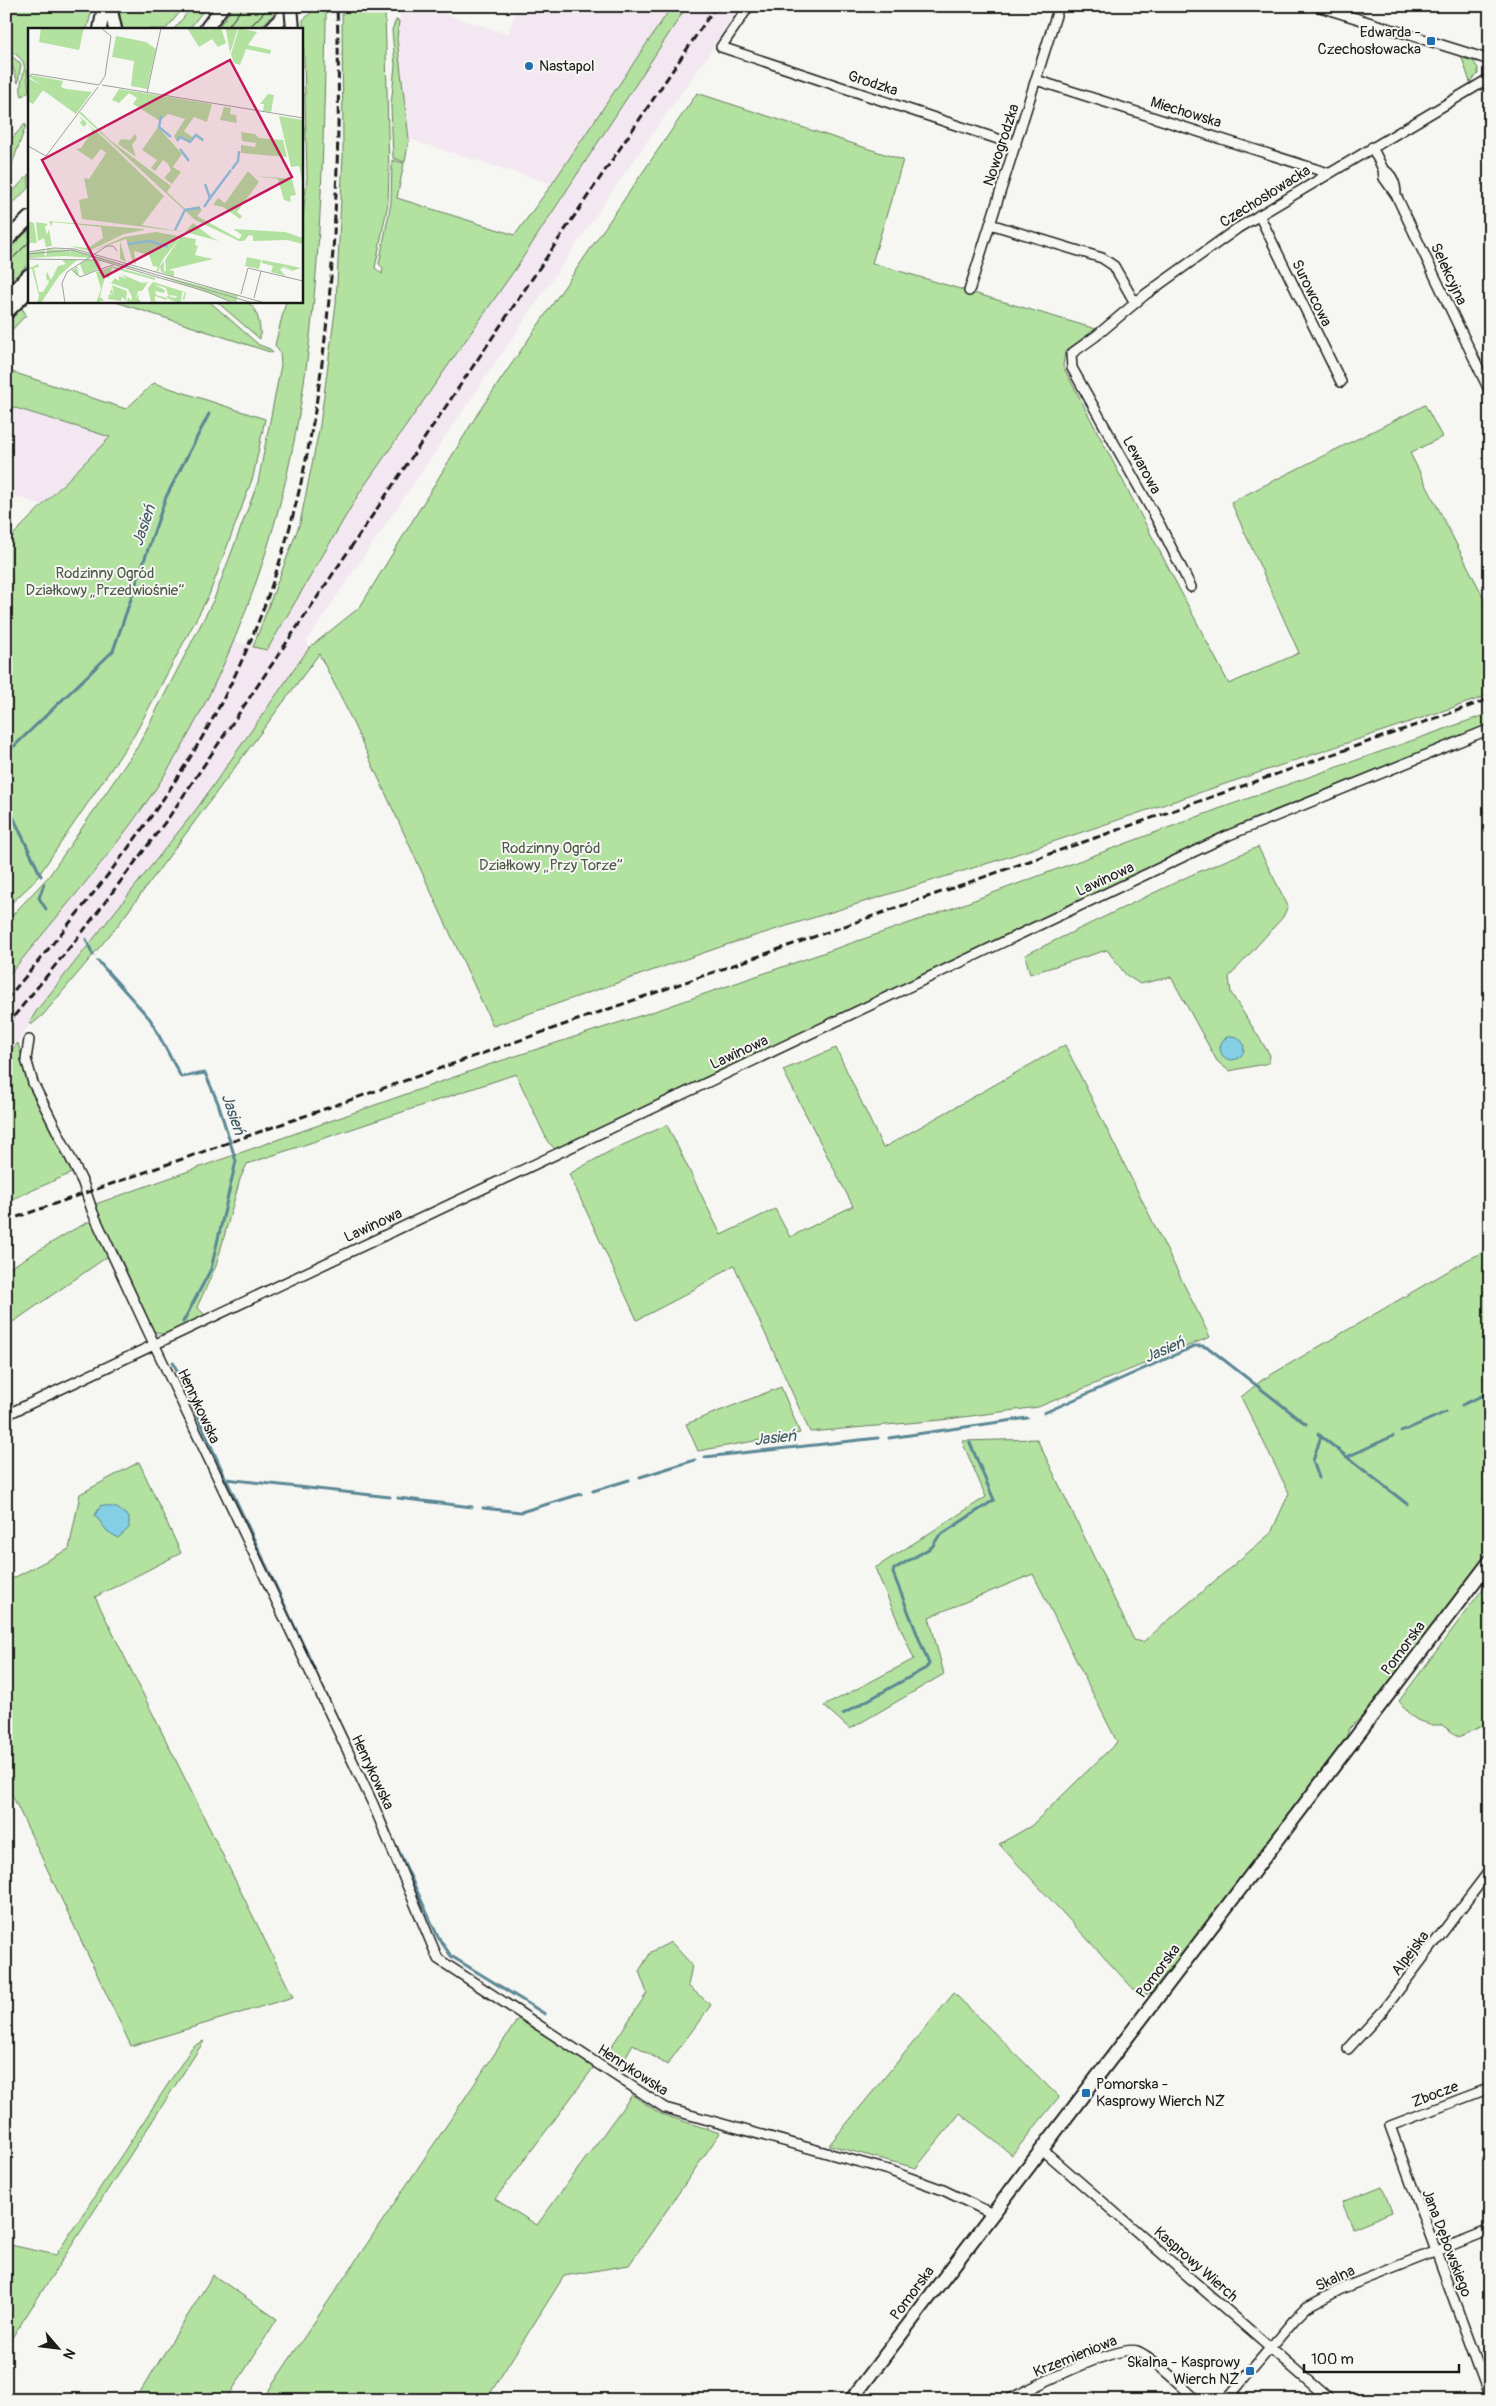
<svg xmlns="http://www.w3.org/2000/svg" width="1496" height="2406" viewBox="0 0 1496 2406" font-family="Pangolin,sans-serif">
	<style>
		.built { fill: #f3e8f1 }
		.green { fill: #b2e1a0; stroke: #677e5e }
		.water { fill: #84cfe4; stroke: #5a8794 }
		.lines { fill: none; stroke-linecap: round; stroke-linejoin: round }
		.stream { stroke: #5a8794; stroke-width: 3 }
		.street-casing { stroke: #1c1c1c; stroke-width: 12 }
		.secondary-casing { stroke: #1c1c1c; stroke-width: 16 }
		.street { stroke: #f6f6f2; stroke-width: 9 }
		.secondary { stroke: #f6f6f2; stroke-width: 12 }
		.tram { stroke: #1c1c1c; stroke-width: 1 }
		.rail { stroke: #1c1c1c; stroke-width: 3; stroke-dasharray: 8 4; stroke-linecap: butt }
		.secondary-bridge-casing { stroke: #1c1c1c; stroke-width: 16; stroke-linecap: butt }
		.secondary-bridge { stroke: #f6f6f2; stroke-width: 12 }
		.poi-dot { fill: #1f6fb2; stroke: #f6f6f2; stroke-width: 2 }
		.labels { text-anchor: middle; stroke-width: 4; stroke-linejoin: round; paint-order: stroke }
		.poi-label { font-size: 15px; fill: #1c1c1c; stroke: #f6f6f2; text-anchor: end }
		.street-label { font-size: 15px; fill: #1c1c1c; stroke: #f6f6f2 }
		.park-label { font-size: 15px; fill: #495744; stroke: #f6f6f2 }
		.water-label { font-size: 16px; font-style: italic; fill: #405b62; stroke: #f6f6f2 }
		.inset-river { fill: none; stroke: #84cfe4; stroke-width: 2.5 }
		.inset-road { fill: none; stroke: #9f9f9c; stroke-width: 1 }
		.view { fill: #c2185b; fill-opacity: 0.15; stroke: #c2185b; stroke-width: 2.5 }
		.inset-edge { fill: none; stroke: #1c1c1c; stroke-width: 2.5 }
	</style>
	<rect width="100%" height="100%" fill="#f6f6f2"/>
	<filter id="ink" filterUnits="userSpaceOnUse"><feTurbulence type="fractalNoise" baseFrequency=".02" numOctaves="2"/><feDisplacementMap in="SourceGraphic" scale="10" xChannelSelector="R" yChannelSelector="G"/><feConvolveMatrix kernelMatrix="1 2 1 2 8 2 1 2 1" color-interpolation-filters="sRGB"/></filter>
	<g filter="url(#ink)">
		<path class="built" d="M401 6H419L508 34 517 6H672L552 184 409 139 397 37Z
			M687 6H743L620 180 307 640 309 648 198 807 37 1010 18 1043 6 1056V979L147 801 174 759 210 692 233 641 267 650 360 492 516 268Z
			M6 405 110 437 42 505 6 493Z"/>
		<path class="green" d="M6 6H93L87 29H29V71H27L29 91 22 96C15 74 40 65 6 49Z
			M118 6H185L166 29H123Z
			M193 6H207L189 29H174Z
			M234 6H281L259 29H217Z
			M318 6H326V25C323 155 321 286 299 414 279 534 236 656 174 760 127 838 63 908 6 979V922L49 876 138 746 214 599 258 482 281 365 280 353 275 345 286 301H301V238L307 177 303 20Z
			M342 6H384L385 10 389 173 388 203 375 268 382 274 383 268 379 264 391 203 392 160 404 163 397 198 515 235 552 184 672 6H687L516 268 360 492 267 650 253 647 300 523 320 425 336 304 343 156Z
			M396 20 399 21 397 39 409 139 405 162 393 158 391 106 395 65 392 30Z
			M8 53 21 64 18 83Z
			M1462 58 1473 61 1478 68V74L1470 82Z
			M697 93 903 160 872 263 1096 329 1065 351 1063 366 1229 684 1299 653 1231 502 1425 405 1442 437 1410 453 1490 610V695L1005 858 729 944 493 1026 341 697 319 654 118 925 43 1015 31 1025 29 1023 37 1010 198 807 309 648 360 607 478 413Z
			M25 124 26 125 11 167 6 162V145Z
			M29 174V187L6 211V192L10 195Z
			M29 230V263L6 286V252Z
			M113 301H209L259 345 270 349 273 353Z
			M216 301C224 301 236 299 244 301 258 305 261 327 260 339Z
			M22 308 26 315 6 336V324Z
			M6 370 126 409 154 383 265 419 253 477 209 595 135 734 34 882 6 908V542L110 437 6 405Z
			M1490 713V724L1241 824 555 1149 548 1142 516 1074 247 1164 240 1179 216 1266 197 1307 205 1315 167 1333 161 1334 152 1330 117 1250 6 1327V1270L71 1231 98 1217 93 1205 491 1064 658 1010 950 909 1221 808Z
			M1258 847 1288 906 1283 917 1229 977 1231 993 1270 1055 1269 1063 1229 1071 1217 1061 1171 977 1140 984 1126 975 1107 950 1030 974 1025 955 1191 875Z
			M18 1043 29 1084 74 1172 6 1202V1056Z
			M1065 1045 1210 1337 1038 1407 941 1420 810 1432 734 1265 683 1296 637 1320 569 1174 612 1150 667 1125 721 1235 775 1209 790 1237 853 1206 783 1070 836 1048 883 1148Z
			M1490 1249V1553L1382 1696 1349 1729 1343 1746 1155 1992 1140 1996 999 1844 1031 1826 1117 1742 1033 1574 929 1617 944 1674 850 1729 824 1706 914 1659 875 1568 986 1497 962 1441 1037 1439 1134 1640 1143 1642 1271 1533 1289 1493 1241 1397 1262 1380 1467 1260Z
			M781 1387 800 1433 698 1451 686 1424Z
			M139 1462 181 1553 95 1597 293 1997 131 2046 6 1782V1582L69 1549 80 1494Z
			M1490 1579V1722L1459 1737 1442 1725H1433L1417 1720 1410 1715 1399 1701Z
			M671 1942 692 1965 688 1986 711 2005 667 2065 633 2044 619 2068 607 2053 647 1993 639 1971 651 1952Z
			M954 1993 1059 2097 1012 2155 960 2113 916 2168 829 2145Z
			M518 2019 594 2067 495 2199 537 2225 632 2095 661 2114 720 2133 629 2265 564 2276 486 2400H262Z
			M204 2041 6 2347V2244L56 2255 193 2046Z
			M1382 2186 1392 2212 1353 2228 1342 2202Z
			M213 2275 277 2319 226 2400H135Z"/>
		<path class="water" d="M1220 1048a12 12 0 1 1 24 0a12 12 0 1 1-24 0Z
			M101 1505 117 1508 129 1517V1528L118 1538 107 1531 95 1515Z"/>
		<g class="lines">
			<path class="stream" d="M6 754 113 651 166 497 209 414
				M6 802 41 876
				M44 884 39 898 46 909
				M86 939 93 955
				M98 961 150 1019 181 1077 205 1073 218 1103 236 1161 211 1269 183 1322
				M173 1362 226 1479 390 1497
				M1462 1405 1490 1392
				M1044 1413 1195 1346H1203L1210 1349 1306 1424
				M1401 1432 1446 1412
				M1318 1434 1347 1457 1393 1436
				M889 1438 1027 1418
				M705 1457 878 1438
				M1347 1457 1407 1504
				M640 1477 695 1460
				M1319 1478 1313 1461 1321 1436
				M226 1479 357 1761
				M593 1491 629 1480
				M398 1498 472 1507
				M483 1508 521 1512 581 1494
				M843 1714 926 1668 929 1664 893 1573 894 1569 932 1547 939 1536 994 1500 970 1443
				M381 1812 390 1832
				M397 1847 438 1937 451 1956 545 2014"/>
			<g class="street-casing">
				<path id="street" d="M749 6 721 47 1016 145
					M1317 6 1490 60
					M1036 80 1328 173
					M1372 147 1383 169 1384 178 1396 195 1490 392
					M1383 169C1393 175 1396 184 1396 195
					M1259 215 1341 382
					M990 224 1102 258 1114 266 1135 303
					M969 291 1059 6
					M1191 587 1160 525 1072 368 1071 354 1096 336 1146 294 1238 228 1490 78
					M29 1040 26 1059 33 1083 83 1183 93 1213 148 1331 373 1804 438 1959 665 2108 888 2170 943 2190 993 2214
					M6 1415 1229 835 1490 729
					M1348 2049 1382 2012 1490 1870
					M1490 2088 1390 2126 1490 2398
					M1043 2150 1330 2400
					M1008 2400C1029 2389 1118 2344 1137 2351 1153 2357 1183 2388 1197 2400
					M1226 2400 1294 2320 1307 2307 1343 2288 1490 2230"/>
			</g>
			<g class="secondary-casing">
				<path id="secondary" d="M110 6 115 29
					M100 29 104 6
					M206 29 223 6
					M271 29 293 6
					M6 241 29 218
					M6 298 29 275
					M6 313 29 290
					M851 2400 1490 1561"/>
			</g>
			<use href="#street" class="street"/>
			<use href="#secondary" class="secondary"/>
			<path class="tram" d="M226 29 244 6
				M248 29 270 6
				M6 265 29 242"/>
			<path class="rail" d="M6 1000C80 911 156 821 212 720 294 571 321 418 333 251 338 169 340 88 337 6
				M6 1026 84 930 169 817 716 6
				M6 1221 1490 699"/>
			<g class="secondary-bridge-casing">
				<path id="secondary-bridge" d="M291 6 293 29"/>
			</g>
			<use href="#secondary-bridge" class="secondary-bridge"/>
		</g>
	</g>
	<g class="poi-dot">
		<rect x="1426" y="36" width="10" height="10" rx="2.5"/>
		<circle cx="529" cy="66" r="5"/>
		<rect x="1081" y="2088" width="10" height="10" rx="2.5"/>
		<rect x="1245" y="2366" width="10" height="10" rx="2.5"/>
	</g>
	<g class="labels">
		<g class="poi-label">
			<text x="1421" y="37">Edwarda -<tspan x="1421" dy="17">Czechosłowacka</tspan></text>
			<text x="539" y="71" text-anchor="start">Nastapol</text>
			<text x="1096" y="2089" text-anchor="start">Pomorska -<tspan x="1096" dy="17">Kasprowy Wierch NŻ</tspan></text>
			<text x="1240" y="2367">Skalna - Kasprowy<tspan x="1240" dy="17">Wierch NŻ</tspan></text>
		</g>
		<g class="street-label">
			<text transform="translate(873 83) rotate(18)" y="5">Grodzka</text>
			<text transform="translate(1186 112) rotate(17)" y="5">Miechowska</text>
			<text transform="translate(1001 145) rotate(-72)" y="5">Nowogrodzka</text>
			<text transform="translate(1265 196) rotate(-32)" y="5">Czechosłowacka</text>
			<text transform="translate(1449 274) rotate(65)" y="5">Selekcyjna</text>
			<text transform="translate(1312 293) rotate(64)" y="5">Surowcowa</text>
			<text transform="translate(1142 465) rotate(61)" y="5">Lewarowa</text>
			<text transform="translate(1105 879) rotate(-25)" y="5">Lawinowa</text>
			<text transform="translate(739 1052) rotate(-25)" y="5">Lawinowa</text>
			<text transform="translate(373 1225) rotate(-25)" y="5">Lawinowa</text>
			<text transform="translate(199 1406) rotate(65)" y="5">Henrykowska</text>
			<text transform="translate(1403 1648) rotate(-53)" y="5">Pomorska</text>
			<text transform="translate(373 1772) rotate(65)" y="5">Henrykowska</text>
			<text transform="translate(1410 1953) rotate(-53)" y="5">Alpejska</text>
			<text transform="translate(1158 1971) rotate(-53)" y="5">Pomorska</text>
			<text transform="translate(633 2070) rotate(33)" y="5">Henrykowska</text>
			<text transform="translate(1435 2094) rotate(-21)" y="5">Zbocze</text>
			<text transform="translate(1447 2243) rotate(69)" y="5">Jana Dębowskiego</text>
			<text transform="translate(1196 2264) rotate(41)" y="5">Kasprowy Wierch</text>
			<text transform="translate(1335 2278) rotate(-25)" y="5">Skalna</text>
			<text transform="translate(912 2293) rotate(-53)" y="5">Pomorska</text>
			<text transform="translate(1075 2356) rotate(-22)" y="5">Krzemieniowa</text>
		</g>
		<g class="park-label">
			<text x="105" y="578">Rodzinny Ogród<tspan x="105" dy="17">Działkowy „Przedwiośnie”</tspan></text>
			<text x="551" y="853">Rodzinny Ogród<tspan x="551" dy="17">Działkowy „Przy Torze”</tspan></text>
		</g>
		<g class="water-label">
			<text transform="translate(143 525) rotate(-71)" y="6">Jasień</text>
			<text transform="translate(234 1114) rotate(71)" y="6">Jasień</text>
			<text transform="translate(1164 1349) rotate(-23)" y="6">Jasień</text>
			<text transform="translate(775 1437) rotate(-6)" y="6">Jasień</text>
		</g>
	</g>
	<g transform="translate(28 28)">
		<rect width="275" height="275" fill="#f6f6f2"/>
		<path d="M13 0H56L51 22 11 14ZM159 0H181L184 9 182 3 183 0H193L198 15 190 19 184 11 171 19ZM197 0H210L202 25 198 2ZM211 0 229 4 220 17 243 22 242 26 218 21 212 37 206 35 203 26ZM88 8 118 14 128 21 119 61 103 58 106 33 84 29ZM2 47 35 53 33 59 38 61 64 64 48 86 9 58 15 62 5 76 0 73V50L15 58 1 49ZM91 61 184 76 179 94 166 89 156 103 164 109 168 106 176 111 175 114 168 109 162 115 152 110 149 114 146 108 157 91 140 86 132 93 105 76 109 70 101 65 91 75 84 72ZM240 66 246 67 243 84 235 83 236 76H232ZM196 79 203 80 202 86 208 87 209 95 192 92ZM53 84 82 112 143 158 139 164 157 181 171 178 174 182 169 188 211 211 214 207 205 201 257 204 275 210V216L259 212 225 213V208L221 207 216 213H211L167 192 51 85ZM50 87 78 112 136 168 114 197 155 204 54 191 51 172 60 170 56 150 61 151 78 125 73 121 64 132 48 121 53 120 65 102 59 95 56 99 52 95 54 92ZM251 88 275 92V156L271 138 263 139ZM130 99 154 126 145 139 153 144 144 156 136 150 143 142 140 136 135 132 127 143 123 140 129 132 114 122ZM213 104 227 106 231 110 255 112 259 129 213 125V117L227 119 228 115 214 113ZM107 106 109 110 104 117 108 129 90 116 93 111 102 112ZM220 143 231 154 209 184 214 188 212 191 195 179 185 177 190 170 197 175ZM227 148 264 151 268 167 262 168 263 174 256 172 250 151ZM0 193 6 195 9 215H2L0 221ZM21 193 116 201V202L96 206 61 223 41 218 60 220 75 210 73 199 25 194 23 198ZM8 194 20 196 17 199 19 207 21 201 24 218 18 219 16 210 10 213ZM165 195 183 209 191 213 157 204ZM128 204 168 211 167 217 170 218 167 227 185 231 140 242 146 243V249L133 244 132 238 136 233V243H138L137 232 151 211 145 210 150 212 136 230 132 237 131 243 128 244 130 239 125 238 121 227 106 223 108 236 117 239 105 235 98 211 92 213 98 234 92 231V213L62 224 96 209ZM19 221 42 222V228L43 221 133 248 64 230 36 228 0 230V225L17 222 16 226 18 229ZM219 229 233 232 231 241 217 238ZM59 231 71 233 73 238 72 240 53 248 48 247 45 242 49 238 51 248 56 247 52 236ZM34 232H49L31 248 13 275H9L11 268 4 241H0L1 235 2 240 10 236 11 239 6 240 11 264H15L21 254 20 251 19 253 18 247 19 244 23 252 30 238 38 236ZM234 232 255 236 273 240 264 243 255 237 262 243 255 239 252 242 258 248 243 244 245 238 234 235ZM85 238 127 250V252L84 240 81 250 77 249 73 264 72 269 76 272 68 275 73 261 68 244ZM93 246 114 255 120 254 114 263H110L108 271 111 265 110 272 111 271 112 273 113 274H99L100 269 103 273 104 269 100 261 83 255 87 250 91 253V248L99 251ZM134 248 210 267 208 275 137 250ZM125 254 157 264 158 265 156 273 155 270 154 272 157 264H154L153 275H150L139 270V269L140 267 147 272 143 268 148 270 149 268 140 267 138 260 125 256 137 262 136 265 127 263 128 267 139 270 138 272 127 268V273L134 275H123L120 260ZM84 257 99 263 98 273 94 269 93 273 80 271 81 266 87 267 82 265 83 261 86 265Z" fill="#b2e1a0"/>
		<path class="inset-river" d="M133 88 131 99 143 109M149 113 152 109 162 114 168 107 175 112M152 121 161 133M204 141 210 133 211 123M182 170 203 142M176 179 182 170 177 156M147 202 157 182 172 180M100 216 122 213 140 219"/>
		<path class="inset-road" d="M0 49 4 46 71 57M71 57 77 48 83 8 73 0M74 57 275 90M119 65 133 0M0 118 18 128 70 59M0 224 26 220 47 221 237 275M0 226 44 222 225 275M0 231 71 232 180 264 205 275M43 241 52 249 67 243M67 243 85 237M213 266 220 240 275 253M226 270 233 243M37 275 34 255 39 244 79 218H85L89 223"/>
		<path class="view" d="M202 32 264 149 76 249 14 132Z"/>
		<rect width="275" height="275" class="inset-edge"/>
	</g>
	<rect width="1496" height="2406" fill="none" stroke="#f6f6f2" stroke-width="25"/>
	<rect x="12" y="12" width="1471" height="2381" fill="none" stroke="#1c1c1c" stroke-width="2" filter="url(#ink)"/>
	<g transform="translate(58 2348) rotate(118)" stroke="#f6f6f2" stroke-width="4" paint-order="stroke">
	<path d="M0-4L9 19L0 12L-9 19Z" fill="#1c1c1c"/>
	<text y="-8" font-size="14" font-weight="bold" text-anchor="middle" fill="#1c1c1c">N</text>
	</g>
	<path d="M1304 2364v8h155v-8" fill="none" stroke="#1c1c1c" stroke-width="2.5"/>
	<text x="1311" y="2364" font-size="15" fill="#1c1c1c" stroke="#f6f6f2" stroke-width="4" paint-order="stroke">100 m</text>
</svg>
